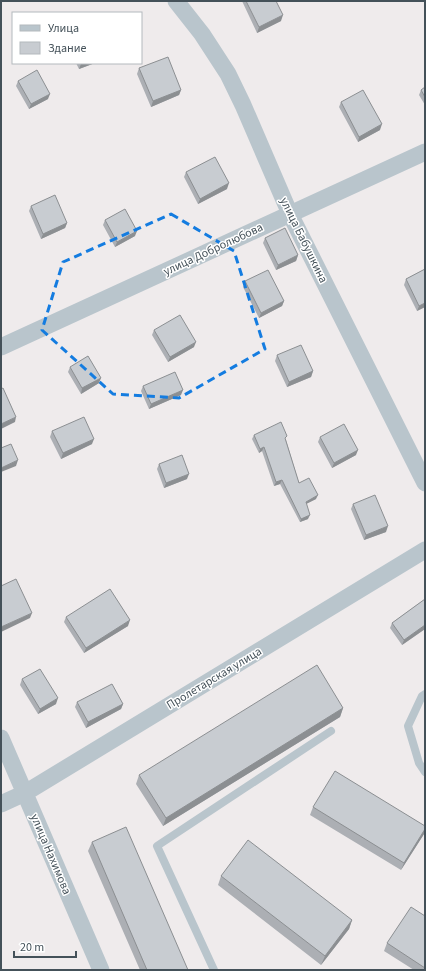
<svg xmlns="http://www.w3.org/2000/svg" width="426" height="971" viewBox="0 0 426 971" font-family="'Source Sans 3',sans-serif">
	<style>
		.lines { fill: none; stroke-linecap: round; stroke-linejoin: round }
		.service { stroke: #b9c5cc; stroke-width: 8 }
		.minor { stroke: #b9c5cc; stroke-width: 17 }
		.wall { fill: #acafb4 }
		.shaded-wall { fill: #8c8f92 }
		.building { fill: #c8ccd1; stroke: #8c8f92 }
		.marked { fill: none; stroke: #147ce0; stroke-width: 3; stroke-dasharray: 8 5; stroke-linejoin: round }
		.labels { text-anchor: middle; stroke-width: 3; stroke-linejoin: round; paint-order: stroke }
		.street-label { font-size: 12px; fill: #445159; stroke: #fff }
	</style>
	<rect width="100%" height="100%" fill="#efebec"/>
	<g class="lines">
		<path class="service" d="M425 694 422 696 408 726 419 763 425 772
			M214 970 157 846 331 731"/>
		<path class="minor" d="M176 1 202 34 228 74 243 105 290 214 425 483
			M1 347 425 152
			M1 738 101 970
			M1 804 25 793 425 550"/>
	</g>
	<path class="wall" d="M242 1H276L281 21 257 33Z
		M76 63H95L79 69Z
		M139 68 181 90 179 95 151 107 137 74Z
		M18 81 48 99 29 109 16 86Z
		M425 87V105L419 95 421 90Z
		M341 102 380 130 358 142 339 107Z
		M186 172 227 189 198 204 184 177Z
		M31 206 67 223 65 228 41 239 29 211Z
		M105 220 135 236 115 247 103 225Z
		M265 238 298 255 296 261 276 270 263 243Z
		M425 269V307L417 311 404 285 406 279Z
		M245 281 284 301 282 306 259 318 243 287Z
		M154 330 194 347 168 362 152 335Z
		M277 355 313 371 311 377 287 387 275 361Z
		M70 367 99 383 81 394 68 372Z
		M143 386 181 395 149 409 141 391Z
		M52 431 92 444 61 459 50 437Z
		M254 435 286 440 299 483 316 499 306 504 308 519 300 522 280 484 274 486 262 451 259 453 252 439Z
		M320 437 356 455 332 468 318 442Z
		M159 464 187 479 164 488 157 469Z
		M353 504 386 532 364 540 351 509Z
		M425 599V629L402 645 390 628 392 623Z
		M66 617 128 626 84 653 64 622Z
		M22 679 56 704 38 714 20 685Z
		M77 702 123 704 121 709 86 728 75 707Z
		M343 708 340 717 163 826 136 784 139 775Z
		M313 807 425 826V830L424 834 401 870 310 815Z
		M92 842 188 970H140L88 851Z
		M221 876 352 920 349 929 321 965 218 885Z
		M425 916V970H414L384 951 387 943Z"/>
	<path class="shaded-wall" d="M283 15 281 21 257 33 259 27Z
		M83 63H95L79 69 81 64Z
		M181 90 179 95 151 107 153 101Z
		M50 94 48 99 29 109 31 104Z
		M382 124 380 130 358 142 359 137Z
		M229 183 227 189 198 204 200 199Z
		M67 223 65 228 41 239 43 234Z
		M137 231 135 236 115 247 117 242Z
		M298 255 296 261 276 270 278 265Z
		M284 301 282 306 259 318 261 313Z
		M425 303V307L417 311 419 306Z
		M196 342 194 347 168 362 170 357Z
		M313 371 311 377 287 387 289 382Z
		M101 378 99 383 81 394 82 388Z
		M183 390 181 395 149 409 151 404Z
		M16 417 15 422 1 429V424Z
		M94 439 92 444 61 459 63 453Z
		M264 447 262 451 259 453 260 449Z
		M358 450 356 455 332 468 334 463Z
		M18 460 16 466 1 472V468Z
		M189 474 187 479 164 488 166 483Z
		M282 480 280 484 274 486 276 482Z
		M318 495 316 499 304 505 306 502Z
		M310 515 308 519 300 522 301 519Z
		M388 526 386 532 364 540 366 535Z
		M32 613 30 618 1 632V627Z
		M130 620 128 626 84 653 86 648Z
		M425 625V629L402 645 404 640Z
		M58 698 56 704 38 714 40 709Z
		M123 704 121 709 86 728 88 722Z
		M343 708 340 717 163 826 166 818Z
		M425 829 424 834 401 870 404 863Z
		M352 920 349 929 321 965 325 956Z"/>
	<path class="building" d="M246 1H276L283 15 259 27Z
		M168 57 181 90 153 101 139 68Z
		M37 70 50 94 31 104 18 81Z
		M425 87V97L421 90Z
		M363 90 382 124 359 137 341 102Z
		M215 157 229 183 200 199 186 172Z
		M55 195 67 223 43 234 31 206Z
		M125 209 137 231 117 242 105 220Z
		M285 228 298 255 278 265 265 238Z
		M425 269V303L419 306 406 279Z
		M268 270 284 301 261 313 245 281Z
		M180 315 196 342 170 357 154 330Z
		M301 345 313 371 289 382 277 355Z
		M88 356 101 378 82 388 70 367Z
		M175 372 183 390 151 404 143 386Z
		M3 388 16 417 1 424V389Z
		M84 417 94 439 63 453 52 431Z
		M281 422 287 436 285 438 299 483 309 478 318 495 306 502 310 515 301 519 282 480 276 482 264 447 260 449 254 435Z
		M344 424 358 450 334 463 320 437Z
		M11 444 18 460 1 468V448Z
		M182 455 189 474 166 483 159 464Z
		M375 495 388 526 366 535 353 504Z
		M16 579 32 613 1 627V586Z
		M110 589 130 620 86 648 66 617Z
		M425 599V625L404 640 392 623Z
		M317 665 343 708 166 818 139 775Z
		M40 669 58 698 40 709 22 679Z
		M112 684 123 704 88 722 77 702Z
		M335 771 425 826V829L404 863 313 807Z
		M126 827 188 970H147L92 842Z
		M248 840 352 920 325 956 221 876Z
		M411 907 425 916V968L387 943Z"/>
	<path class="marked" d="M171 214 234 251 265 349 179 398 113 394 42 330 63 262Z"/>
	<g class="labels">
		<g class="street-label">
			<text transform="translate(304 240) rotate(64)" y="4">улица Бабушкина</text>
			<text transform="translate(213 249) rotate(-25)" y="4">улица Добролюбова</text>
			<text transform="translate(214 678) rotate(-31)" y="4">Пролетарская улица</text>
			<text transform="translate(51 854) rotate(67)" y="4">улица Нахимова</text>
		</g>
	</g>
	<rect width="426" height="971" fill="none" stroke="#445159" stroke-width="4"/>
	<rect x="12" y="12" width="130" height="52" fill="#ffffff" stroke="#b4b9bd"/>
	<rect x="20" y="25" width="20" height="6" fill="#b9c5cc" stroke="#b4b9bd"/>
	<text x="48" y="32" font-size="12" fill="#445159">Улица</text>
	<rect x="20" y="42" width="20" height="12" fill="#c8ccd1" stroke="#b4b9bd"/>
	<text x="48" y="52" font-size="12" fill="#445159">Здание</text>
	<path d="M14 951v6h62v-6" fill="none" stroke="#445159" stroke-width="2"/>
	<text x="20" y="951" font-size="12" fill="#445159" stroke="#ffffff" stroke-width="3" paint-order="stroke">20 m</text>
</svg>
